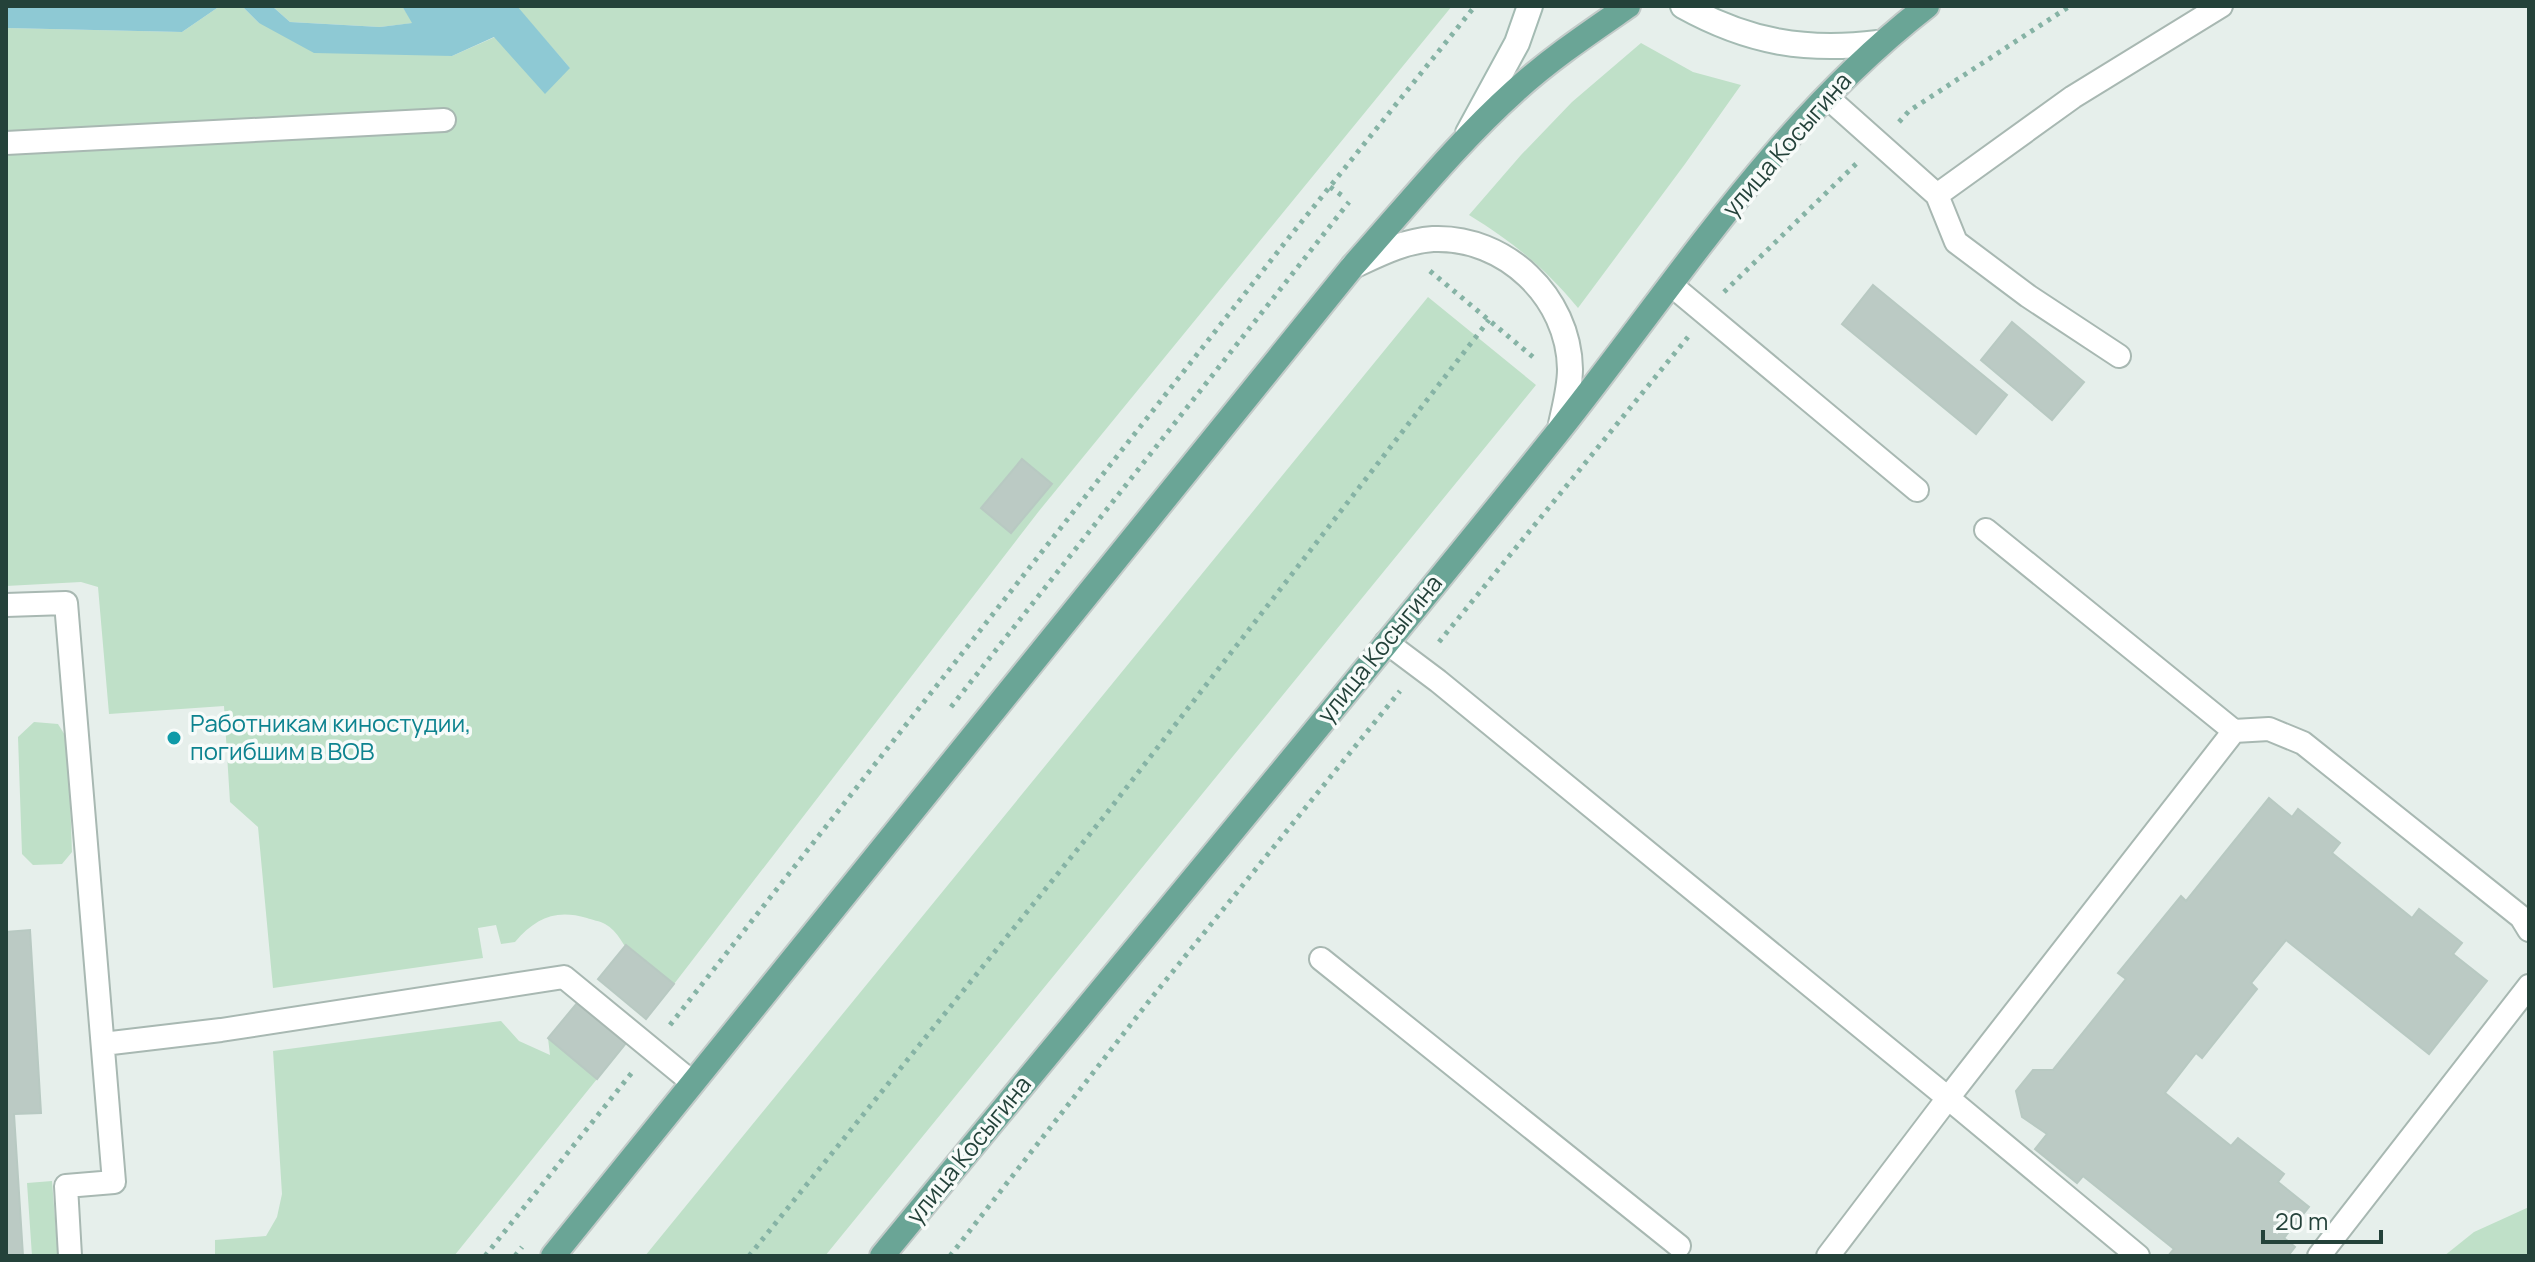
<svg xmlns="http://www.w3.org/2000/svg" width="2535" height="1262" viewBox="0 0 2535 1262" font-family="Manrope,sans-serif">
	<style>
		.green { fill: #bfe0c8 }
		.water { fill: #8ec9d4 }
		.building { fill: #bbcac4; stroke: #b8c9c2; stroke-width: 2 }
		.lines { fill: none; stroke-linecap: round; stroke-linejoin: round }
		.lane-casing { stroke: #a8b8b2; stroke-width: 26 }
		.street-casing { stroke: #a8b8b2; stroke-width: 28 }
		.secondary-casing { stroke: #a4bbb3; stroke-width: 28 }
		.primary-casing { stroke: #c2cac8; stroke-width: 28 }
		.path { stroke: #86b3a5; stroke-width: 5; stroke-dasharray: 4 6; stroke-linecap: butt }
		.lane { stroke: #fff; stroke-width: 22 }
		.street { stroke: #fff; stroke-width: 24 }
		.secondary { stroke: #fff; stroke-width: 24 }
		.primary { stroke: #6aa596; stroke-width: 24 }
		.culture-dot { fill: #0f9aa8; stroke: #f7fbf9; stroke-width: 3 }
		.labels { text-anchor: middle; stroke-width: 7; stroke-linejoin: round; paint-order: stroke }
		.street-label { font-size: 24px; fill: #24423a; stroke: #f7fbf9 }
		.culture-label { font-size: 24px; fill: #0d838f; stroke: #f7fbf9; text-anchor: start }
	</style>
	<rect width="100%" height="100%" fill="#e6efeb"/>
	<path class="green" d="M220 6H242L259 23 452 56 495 37 570 68 516 6H1452L1039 511 674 984 628 946 632 959C625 947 618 931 605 924 600 921 592 920 587 918 555 909 536 918 515 942L501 944 496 925 478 928 483 958 273 988 258 827 230 802 224 706 109 714 98 587 81 582 6 586V28L182 32Z
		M272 6H402L413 23 380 27 290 22Z
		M1641 43 1693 72 1741 85 1685 164 1578 308C1545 268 1513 242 1469 215L1521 155 1572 102Z
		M1428 297 1536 385 825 1256H645Z
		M34 722 58 724 68 740 72 852 62 864 33 865 22 854 18 737Z
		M501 1021 519 1041 550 1055 548 1038 597 1079 454 1256H215V1240L266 1236 277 1217 282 1194 273 1051Z
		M52 1181 58 1256H32L27 1183Z
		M2529 1207V1256H2444L2474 1232Z"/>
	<path class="water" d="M6 6H220L182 32 6 28Z
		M242 6H272L290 22 380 27 412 23 402 6H517L570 68 545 94 494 37 452 56 314 53 259 23Z"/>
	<path class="building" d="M1873 285 2007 395 1976 434 1842 324Z
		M2012 322 2084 382 2052 420 1981 360Z
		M1022 459 1052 484 1011 533 981 508Z
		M2269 798 2292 817 2298 809 2340 843 2332 853 2412 918 2419 909 2462 943 2453 954 2487 981 2429 1054 2286 940 2251 983 2257 989 2202 1058 2196 1053 2165 1093 2231 1146 2238 1138 2284 1174 2278 1182 2309 1207 2284 1238 2295 1247 2288 1256H2168L2174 1249 2083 1176 2077 1183 2035 1149 2047 1134 2022 1117 2016 1091 2033 1070H2053L2126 979 2118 973 2181 896 2186 901Z
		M30 930 41 1113 14 1114 23 1256H6V932Z
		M626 945 674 984 646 1019 598 979Z
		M578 1002 627 1042 597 1079 548 1038Z"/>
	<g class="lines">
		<g class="lane-casing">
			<path id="lane" d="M1827 97 1937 195 2073 97 2221 6
				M6 143 444 120
				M1937 195 1956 242 2028 296 2119 356
				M1670 284 1917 490
				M6 605 66 603 114 1182 66 1186 70 1256
				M1386 642 1438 681 1948 1098 2234 731 1986 530
				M2234 731 2269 729 2303 743 2521 917 2529 930
				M1321 959 1679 1246
				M103 1044 221 1030 564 977 693 1083
				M1828 1256 1948 1098 2138 1256
				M2319 1256 2529 986"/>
		</g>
		<g class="street-casing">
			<path id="street" d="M1353 266C1379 254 1404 241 1433 239 1505 236 1569 297 1570 369 1570 389 1564 409 1560 429"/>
		</g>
		<g class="secondary-casing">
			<path id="secondary" d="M1683 6C1748 42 1805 52 1878 43
				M1468 133 1517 43 1530 6"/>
		</g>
		<g class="primary-casing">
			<path id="primary" d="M553 1256 1353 266C1406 207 1456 144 1515 91 1550 59 1589 33 1628 6
				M882 1256C1108 981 1336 709 1558 432 1675 285 1777 122 1927 6"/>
		</g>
		<path class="path" d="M1899 122 1909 111 2070 6
			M1330 187 1344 197
			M1430 271 1533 357
			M1724 292 1858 162
			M1439 642 1688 337
			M951 707 1349 202
			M670 1025 1287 240 1475 6
			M485 1256 634 1070
			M515 1256 522 1247
			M749 1256 1106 814 1489 320
			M950 1256 1153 996 1400 691"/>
		<use href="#lane" class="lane"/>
		<use href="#street" class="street"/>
		<use href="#secondary" class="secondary"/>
		<use href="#primary" class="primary"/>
	</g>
	<circle class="culture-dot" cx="174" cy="738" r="8"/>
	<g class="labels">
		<g class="street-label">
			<text transform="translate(1787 145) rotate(-49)" y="8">улица Косыгина</text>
			<text transform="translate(1380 649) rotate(-51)" y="8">улица Косыгина</text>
			<text transform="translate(969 1150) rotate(-51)" y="8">улица Косыгина</text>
		</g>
		<g class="culture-label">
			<text x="190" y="732">Работникам киностудии,<tspan x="190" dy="28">погибшим в ВОВ</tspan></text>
		</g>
	</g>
	<rect width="2535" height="1262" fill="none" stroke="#24423a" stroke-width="16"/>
	<path d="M2263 1230v12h118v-12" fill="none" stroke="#24423a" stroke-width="4"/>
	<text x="2275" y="1230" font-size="24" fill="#24423a" stroke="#f7fbf9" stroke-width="6" paint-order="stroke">20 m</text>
</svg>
